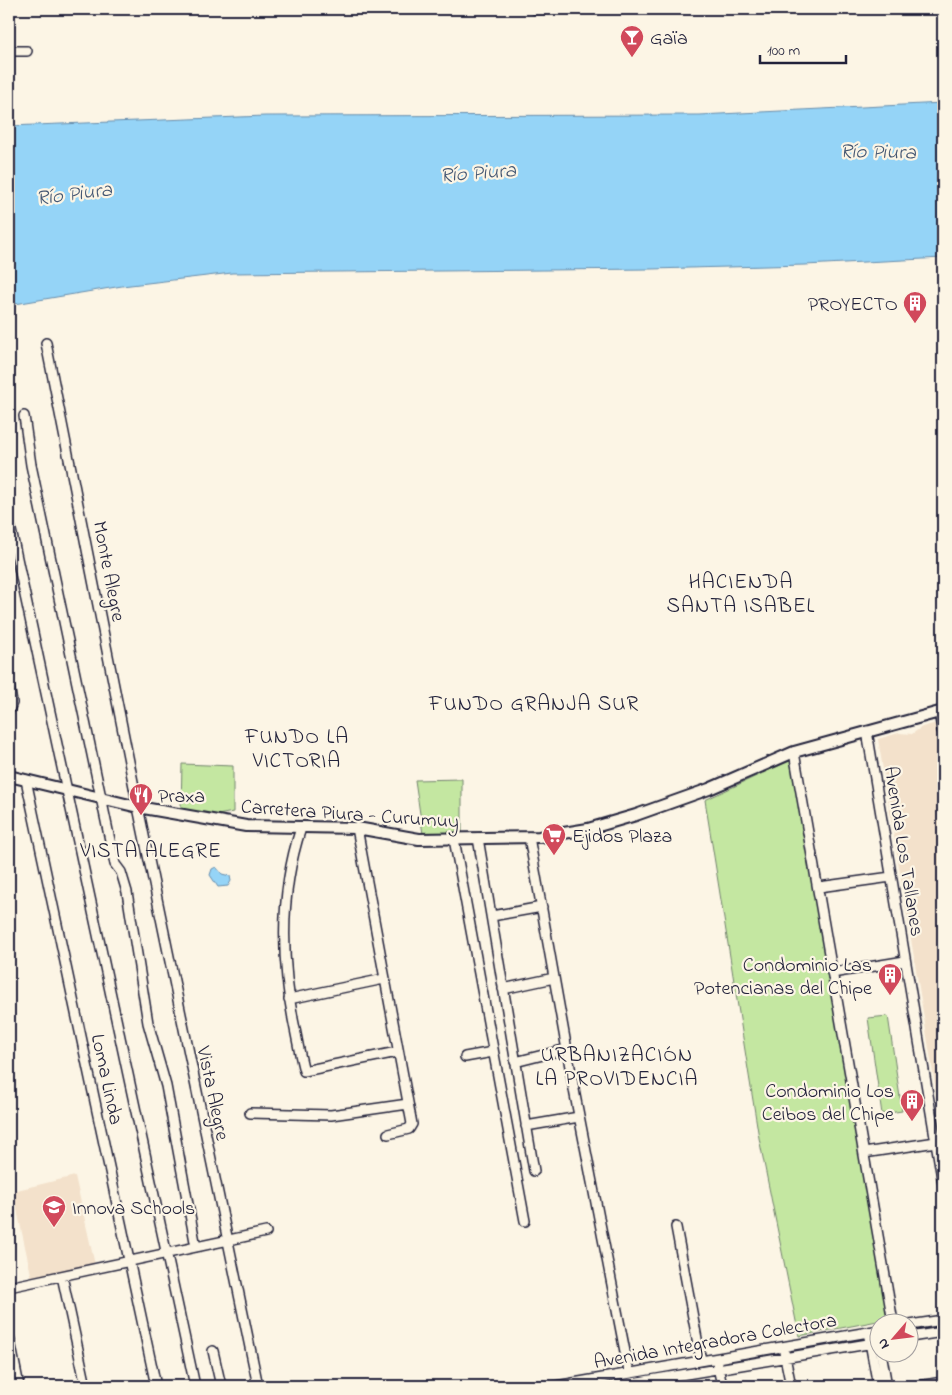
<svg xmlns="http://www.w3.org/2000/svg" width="952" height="1395" viewBox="0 0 952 1395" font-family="'Indie Flower',sans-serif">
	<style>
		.built { fill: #f3e1cb }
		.green { fill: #c4e7a1; stroke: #73846e }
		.water { fill: #95d4f7; stroke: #678dac }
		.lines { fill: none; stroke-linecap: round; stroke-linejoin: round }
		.minor-casing { stroke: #22223b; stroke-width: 12 }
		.major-casing { stroke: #22223b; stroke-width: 14 }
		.minor { stroke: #fcf5e5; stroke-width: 9 }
		.major { stroke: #fcf5e5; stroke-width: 10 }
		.labels { text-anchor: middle; stroke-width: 4.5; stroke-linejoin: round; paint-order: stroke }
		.poi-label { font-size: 20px; fill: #22223b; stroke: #fcf5e5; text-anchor: start }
		.street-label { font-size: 20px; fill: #22223b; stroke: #fcf5e5 }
		.water-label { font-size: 21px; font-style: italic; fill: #445773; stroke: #fcf5e5 }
		.neighbourhood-label { font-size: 21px; letter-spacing: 1px; fill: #22223b; stroke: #fcf5e5 }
	</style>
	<rect width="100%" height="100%" fill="#fcf5e5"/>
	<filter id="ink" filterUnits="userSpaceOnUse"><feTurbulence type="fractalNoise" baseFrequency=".02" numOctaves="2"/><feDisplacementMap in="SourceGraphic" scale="10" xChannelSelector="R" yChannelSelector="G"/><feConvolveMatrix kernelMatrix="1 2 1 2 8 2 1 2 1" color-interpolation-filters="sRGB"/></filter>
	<g filter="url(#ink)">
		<path class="built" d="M937 723 943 758V1133L878 739 899 733 912 734 922 727Z
			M75 1176 95 1265 32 1279 13 1191Z"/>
		<path class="green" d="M793 759 888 1319 799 1336 759 1138 705 800Z
			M182 764 233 766V812L218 815 181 809Z
			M462 779V833L423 834 415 780Z
			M888 1016 902 1111 882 1114 868 1018Z"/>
		<path class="water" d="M943 103V258L805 265 651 269 232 273 122 286 9 305V126L265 116 700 115Z
			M216 867 222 874 230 876 231 881 228 886 218 887 210 875 212 869Z"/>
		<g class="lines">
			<g class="minor-casing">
				<path id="minor" d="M535 9H542
					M9 51H27
					M46 343 138 807 258 1386
					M24 416 31 465 115 864 121 872 127 892 148 1023 166 1086 196 1247
					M9 521 195 1386
					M9 685 12 703 9 710
					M867 731 943 1184
					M794 752 893 1322
					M26 780 156 1386
					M301 828C279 894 281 962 295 1029 298 1043 300 1057 304 1071L397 1052
					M357 828 412 1124 409 1129 388 1134
					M529 837 575 1095 629 1372
					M478 838 534 1171
					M454 839 525 1221
					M819 887 891 877
					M492 916 542 907
					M832 973 905 961
					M503 989 554 978
					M289 999 384 979
					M465 1057 493 1052
					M515 1062 567 1049
					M250 1113 331 1115 408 1104
					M526 1126 579 1117
					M864 1153 936 1142
					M676 1227 701 1360
					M62 1276 86 1386
					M9 1287 266 1232
					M910 1325 943 1320
					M9 1336 19 1386
					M869 1337 878 1386
					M910 1337 943 1332
					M213 1351 221 1386
					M784 1352 791 1386
					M881 1352 887 1386
					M717 1362 722 1386
					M556 1386 880 1330
					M614 1386 880 1342
					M918 1386 943 1382"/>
			</g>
			<g class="major-casing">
				<path id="major" d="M940 712 943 730
					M9 776 138 807 246 826 357 828 419 839 539 837 588 829 636 815 709 789 794 752 943 711"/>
			</g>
			<use href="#minor" class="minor"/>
			<use href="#major" class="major"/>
		</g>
	</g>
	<defs>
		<g id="bar-pin" transform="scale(1.25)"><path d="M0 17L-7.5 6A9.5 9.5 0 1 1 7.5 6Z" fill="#d1495b" stroke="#fcf5e5"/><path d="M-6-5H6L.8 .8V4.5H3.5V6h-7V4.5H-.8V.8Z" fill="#fff"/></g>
		<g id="building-pin" transform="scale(1.25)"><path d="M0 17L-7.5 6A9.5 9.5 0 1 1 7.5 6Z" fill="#d1495b" stroke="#fcf5e5"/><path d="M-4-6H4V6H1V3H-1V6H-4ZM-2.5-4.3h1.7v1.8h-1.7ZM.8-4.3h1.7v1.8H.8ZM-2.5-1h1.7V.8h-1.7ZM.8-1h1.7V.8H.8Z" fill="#fff"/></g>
		<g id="restaurant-pin" transform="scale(1.25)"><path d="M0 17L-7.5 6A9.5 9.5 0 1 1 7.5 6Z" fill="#d1495b" stroke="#fcf5e5"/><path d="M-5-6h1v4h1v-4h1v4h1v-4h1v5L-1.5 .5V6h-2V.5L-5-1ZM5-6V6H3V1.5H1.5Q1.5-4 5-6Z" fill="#fff"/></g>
		<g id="supermarket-pin" transform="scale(1.25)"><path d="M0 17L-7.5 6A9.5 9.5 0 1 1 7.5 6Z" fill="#d1495b" stroke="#fcf5e5"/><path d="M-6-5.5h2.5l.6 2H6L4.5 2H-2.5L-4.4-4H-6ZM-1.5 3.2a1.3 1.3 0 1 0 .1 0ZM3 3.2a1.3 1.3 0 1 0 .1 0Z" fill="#fff"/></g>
		<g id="school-pin" transform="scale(1.25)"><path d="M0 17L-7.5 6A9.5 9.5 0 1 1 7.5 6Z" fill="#d1495b" stroke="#fcf5e5"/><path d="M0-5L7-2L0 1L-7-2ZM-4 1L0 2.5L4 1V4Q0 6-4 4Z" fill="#fff"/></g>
	</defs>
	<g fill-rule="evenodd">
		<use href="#bar-pin" x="632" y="37"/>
		<use href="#building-pin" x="915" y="303"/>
		<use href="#restaurant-pin" x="141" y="795"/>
		<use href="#supermarket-pin" x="554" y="835"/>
		<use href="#building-pin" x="890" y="975"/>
		<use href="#building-pin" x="912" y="1101"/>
		<use href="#school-pin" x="54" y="1207"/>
	</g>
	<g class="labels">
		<g class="poi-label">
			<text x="650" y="44">Gaïa</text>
			<text x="898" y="310" text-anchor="end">PROYECTO</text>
			<text x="158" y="802">Praxa</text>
			<text x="572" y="842">Ejidos Plaza</text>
			<text x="872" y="971" text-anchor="end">Condominio Las<tspan x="872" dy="23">Potencianas del Chipe</tspan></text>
			<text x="894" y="1097" text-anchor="end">Condominio Los<tspan x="894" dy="23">Ceibos del Chipe</tspan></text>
			<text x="72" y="1214">Innova Schools</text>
		</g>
		<g class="street-label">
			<text transform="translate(110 571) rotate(79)" y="7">Monte Alegre</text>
			<text transform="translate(350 813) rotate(4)" y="7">Carretera Piura - Curumuy</text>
			<text transform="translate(905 851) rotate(81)" y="7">Avenida Los Tallanes</text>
			<text transform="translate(108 1079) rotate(78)" y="7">Loma Linda</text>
			<text transform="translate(214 1093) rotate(78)" y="7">Vista Alegre</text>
			<text transform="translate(715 1340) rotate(-10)" y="7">Avenida Integradora Colectora</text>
		</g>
		<g class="water-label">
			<text transform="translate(878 151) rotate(1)" y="7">Río Piura</text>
			<text transform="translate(478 172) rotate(-4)" y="7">Río Piura</text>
			<text transform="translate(74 193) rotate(-7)" y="7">Río Piura</text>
		</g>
		<g class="neighbourhood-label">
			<text x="741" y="588">HACIENDA<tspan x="741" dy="24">SANTA ISABEL</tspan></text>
			<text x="534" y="710">FUNDO GRANJA SUR</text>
			<text x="297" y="743">FUNDO LA<tspan x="297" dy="24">VICTORIA</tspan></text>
			<text x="151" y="857">VISTA ALEGRE</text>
			<text x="617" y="1061">URBANIZACIÓN<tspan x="617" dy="24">LA PROVIDENCIA</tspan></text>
		</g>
	</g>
	<rect width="952" height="1395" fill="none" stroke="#fcf5e5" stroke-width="30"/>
	<rect x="15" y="15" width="922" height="1365" fill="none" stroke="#22223b" stroke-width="2" filter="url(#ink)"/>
	<g transform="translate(894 1338) rotate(242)"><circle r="24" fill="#fcf5e5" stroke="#a5a1a1"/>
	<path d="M0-4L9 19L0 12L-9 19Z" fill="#d1495b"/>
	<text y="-8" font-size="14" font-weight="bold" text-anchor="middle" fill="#22223b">N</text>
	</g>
	<path d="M760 55v8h86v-8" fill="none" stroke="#22223b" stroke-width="2.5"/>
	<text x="767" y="55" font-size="15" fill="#22223b" stroke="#fcf5e5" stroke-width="4" paint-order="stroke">100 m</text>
</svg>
